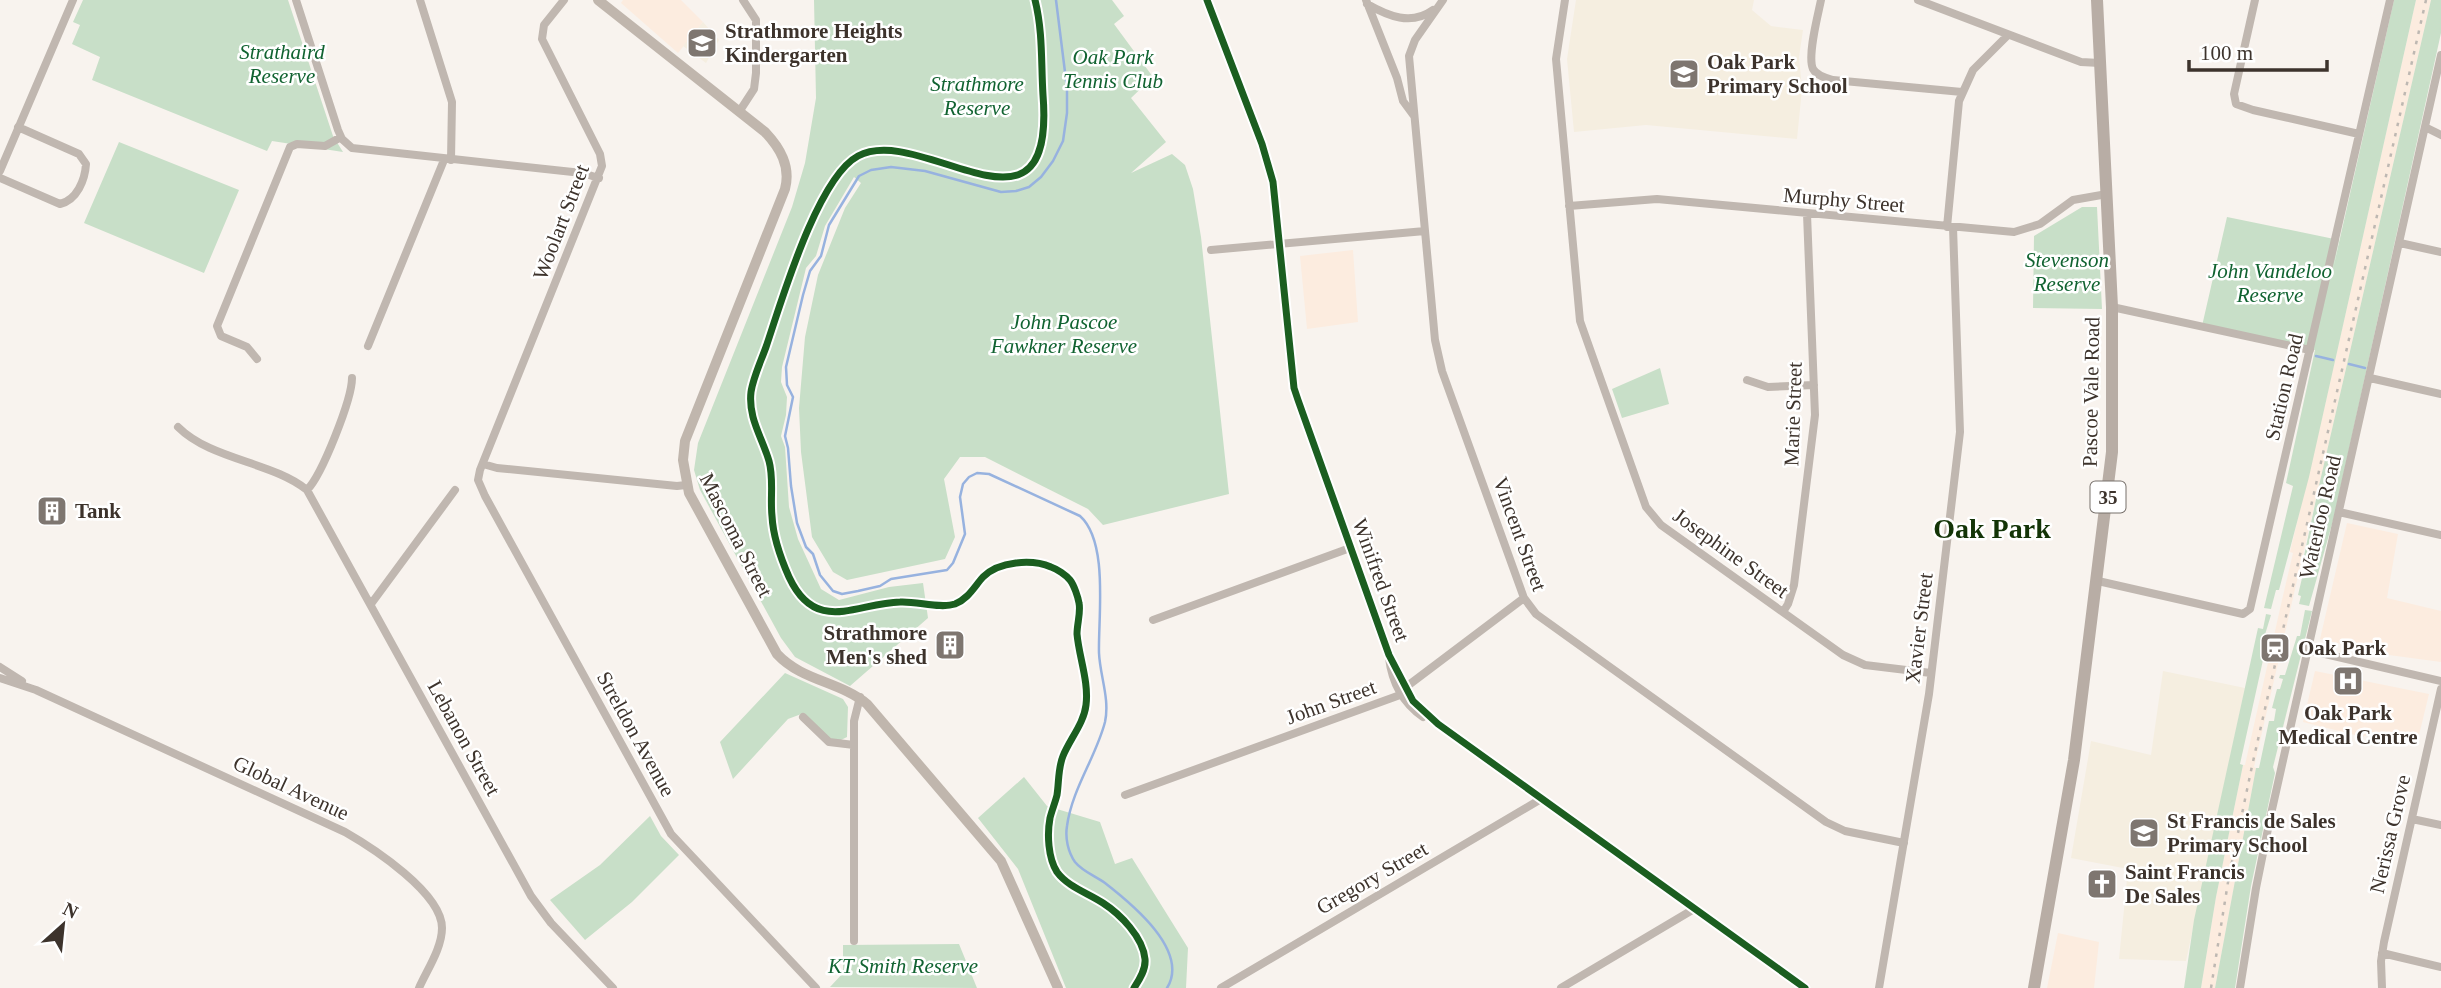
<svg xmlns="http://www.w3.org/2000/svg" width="2441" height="988" viewBox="0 0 2441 988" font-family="'Times New Roman',serif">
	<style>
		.built { fill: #fcecdf }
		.education { fill: #f5eee0 }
		.green { fill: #c8dfc8 }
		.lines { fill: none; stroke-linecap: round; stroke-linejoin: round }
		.stream { stroke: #97b2df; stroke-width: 2.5 }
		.minor { stroke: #c0b7b0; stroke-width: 8 }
		.secondary { stroke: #c0b6ad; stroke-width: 10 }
		.primary { stroke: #b8ada5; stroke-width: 12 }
		.rail { stroke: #beb8b2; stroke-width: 2.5; stroke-dasharray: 3.5 7; stroke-linecap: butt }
		.cycleway-casing { stroke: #fff; stroke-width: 11 }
		.cycleway { stroke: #1b5e20; stroke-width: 7 }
		.labels { text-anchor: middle; stroke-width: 5; stroke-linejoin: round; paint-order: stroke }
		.shield { fill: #fff; stroke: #77706b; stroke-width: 2 }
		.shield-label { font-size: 19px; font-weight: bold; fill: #3d332c }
		.poi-label { font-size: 21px; font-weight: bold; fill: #3d332c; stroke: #fff; text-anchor: start }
		.park-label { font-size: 21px; font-style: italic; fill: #116331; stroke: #fff }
		.street-label { font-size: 21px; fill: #3d332c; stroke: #fff }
		.district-label { font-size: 28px; font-weight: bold; fill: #133407; stroke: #fff }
	</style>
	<rect width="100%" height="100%" fill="#f8f3ee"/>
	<path class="built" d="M623 0H681L703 22 678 53 621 3Z
		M2416 0H2431L2254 767 2256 768 2215 988H2201L2216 897 2243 765H2245L2282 600 2293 553 2290 552 2325 405Z
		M1353 250 1358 322 1307 329 1300 256Z
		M2347 523 2398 534 2387 598 2441 611V662L2389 655 2320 639Z
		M2315 671 2429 694 2418 739 2372 732 2363 737 2303 722Z
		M2058 933 2099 942 2094 988H2047Z"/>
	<path class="education" d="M1576 0H1754L1752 10 1771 26 1803 30 1799 57 1802 89 1797 139 1646 125 1574 132 1567 59Z
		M703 22 719 40 706 63 683 46Z
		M2163 671 2245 688 2186 961 2119 959 2128 869 2071 858 2091 741 2151 755Z"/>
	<path class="green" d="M83 0H288L333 136 343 152 272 141 267 151 92 80 100 57 72 44 80 25 73 22Z
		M814 0H1112L1124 16 1114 24 1153 77 1131 98 1166 142 1131 173 1172 154 1185 165 1193 189 1201 237 1229 494 1103 525 1088 509 985 457H960L944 479 955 537 945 559 847 580 833 572 812 537 801 452 799 408 805 337 818 275 845 208 861 183 854 177 825 226 816 256 806 268 782 367 781 382 787 397 786 415 781 436 785 447 789 507 798 539 821 589 839 600 889 587 923 583 928 618 850 686 795 657 781 638 700 490 694 470 698 443 792 207 805 163 816 98Z
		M2394 0H2416L2309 477 2279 590H2276L2271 609 2264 608 2293 486 2286 483 2315 350 2202 326 2227 217 2339 240 2333 269Z
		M2431 0H2441V33L2334 517 2309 606 2299 604 2301 596 2298 595 2307 557 2304 556 2318 490Z
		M119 142 239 190 204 273 84 223Z
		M2082 207H2097L2102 309 2033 308 2034 236Z
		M1660 368 1669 404 1622 418 1612 389Z
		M2305 610 2312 611 2273 767 2275 773 2251 886 2235 988H2215L2256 768H2259L2269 721H2274L2276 709 2272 708 2277 689H2280L2283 679 2279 678 2280 675H2285L2297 636H2300Z
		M2266 614 2271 615 2263 641 2267 642 2240 764 2243 765 2216 897 2201 988H2184L2194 920 2258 628 2263 629Z
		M785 673 843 699 848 707 847 737 839 741 829 739 804 713 788 719 733 779 720 742Z
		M1024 777 1047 806 1100 822 1115 864 1132 858 1188 948 1186 988H1066L1018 869 978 818Z
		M650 816 661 836 679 855 632 902 585 940 550 900 600 865Z
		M959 944 977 988 830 987 843 973V945Z"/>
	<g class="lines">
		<path class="stream" d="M1056 0 1067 88V113L1063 141 1053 161 1041 177 1029 187 1016 191 1001 192 925 171 891 167 871 170 859 176 829 225 821 256 810 271 803 295 786 367 787 385 793 397 785 436 788 448 791 486 797 523 806 547 813 554 820 575 833 591 842 594 858 591 880 586 891 579 947 570 953 563 965 534 960 497 963 484 969 477 977 473 989 474 1080 516C1109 542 1098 617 1099 653 1100 676 1110 699 1105 722 1096 757 1072 789 1067 826 1065 838 1068 852 1075 862 1082 871 1095 876 1105 883 1132 904 1190 951 1167 988
			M2316 356 2333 360
			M2349 364 2365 368"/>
		<path class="minor" d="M296 0 338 130 342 139 352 148 582 173 599 178
			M420 0 452 102 451 160
			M564 0 544 25 542 39 600 154 602 166 480 470 478 480 485 496 671 834 816 988
			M1207 0 1262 144 1273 182 1294 388 1298 400 1389 655 1413 701 1438 724 1805 988
			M1366 0 1397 78 1403 101 1414 116
			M1443 0 1415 40 1409 56 1435 340 1442 371 1524 598 1536 614 1826 822 1845 831 1904 843
			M1565 0 1556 59 1580 321 1646 507 1661 525 1843 655 1865 665 1931 673
			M1821 0C1818 15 1807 56 1813 69 1817 76 1826 78 1833 80L1962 92
			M1918 0 2081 62 2100 63
			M2255 0 2234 94 2236 104 2253 110 2359 134
			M1367 4C1388 16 1411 26 1433 10
			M739 112 754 89 756 73V20L743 0
			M2425 127 2441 135
			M0 171 73 0
			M0 178 60 204C77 200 85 180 86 164L79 154 18 127
			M1569 206 1657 199 2014 232 2040 224 2073 200 2107 194
			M1947 227 1959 101 1973 70 2008 35
			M2400 243 2441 252
			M1211 250 1425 231
			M2112 307 2310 350
			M368 346 444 160
			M257 359 247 347 221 336 217 326 290 147 297 144 325 146 341 137
			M2370 378 2441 394
			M1747 380 1768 387 1814 385
			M178 427C211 460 273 462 307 490L531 896 551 923 613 988
			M483 464 497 468 677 486 686 485
			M307 490C322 475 352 399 352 378
			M2339 512 2441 535
			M2098 581 2243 614 2250 609 2390 0
			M371 604 455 490
			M1783 612 1788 604 1794 585 1815 415 1807 214
			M1153 620 1350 548
			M2308 650 2441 681
			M1389 658C1392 683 1403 703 1423 717
			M0 667 22 681
			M0 678 36 690 345 832C373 848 442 893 442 928 442 948 427 970 419 988
			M803 717 829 742 854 745
			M1125 795 1400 695 1406 687 1524 598
			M2412 819 2441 825
			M854 941V721L860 697
			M2382 953 2441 967
			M1221 988 1541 799
			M1561 988 1694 909
			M1879 988 1929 694 1960 432 1953 227
			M2240 988 2256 888 2271 814 2441 55
			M2382 988 2381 961 2384 942 2441 689"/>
		<path class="secondary" d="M598 0 765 132C780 148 791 166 785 189L685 441 683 460 689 493 777 654C802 681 839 681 867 704L1001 861 1058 988"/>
		<path class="primary" d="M2034 988 2074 760 2112 452V307L2097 0"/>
		<path class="rail" d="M2211 988 2229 876 2252 766 2426 0"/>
		<g class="cycleway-casing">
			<path id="cycleway" d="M1035 0C1043 32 1041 63 1043 95 1056 258 922 122 858 156 817 178 781 303 766 347 761 361 753 378 751 392 748 418 762 437 769 461 774 479 770 498 772 516 773 536 781 559 789 577 816 635 856 603 900 602 917 601 940 609 955 604 968 599 974 587 983 577 999 561 1032 559 1051 567 1057 569 1066 575 1070 580 1074 585 1078 597 1079 603 1081 612 1077 624 1077 634 1079 657 1089 682 1086 705 1084 723 1070 739 1063 756 1058 768 1059 782 1057 795 1055 803 1052 810 1050 818 1047 834 1048 858 1057 872 1068 887 1088 893 1103 903 1120 914 1143 937 1145 959 1146 969 1140 979 1134 988
				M1207 0 1262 144 1273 182 1294 388 1298 400 1389 655 1413 701 1438 724 1805 988"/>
		</g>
		<use href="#cycleway" class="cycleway"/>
	</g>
	<defs>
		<g id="school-square" transform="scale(1.575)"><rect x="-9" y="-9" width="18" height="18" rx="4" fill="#7e7670" stroke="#fff"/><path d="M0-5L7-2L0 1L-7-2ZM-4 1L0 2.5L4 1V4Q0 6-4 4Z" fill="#fff"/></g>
		<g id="building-square" transform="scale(1.575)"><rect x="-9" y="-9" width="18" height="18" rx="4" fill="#7e7670" stroke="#fff"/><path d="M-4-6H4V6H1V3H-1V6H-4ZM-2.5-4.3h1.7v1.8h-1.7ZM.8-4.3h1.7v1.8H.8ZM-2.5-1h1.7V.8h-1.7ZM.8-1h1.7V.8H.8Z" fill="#fff"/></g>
		<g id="station-square" transform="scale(1.575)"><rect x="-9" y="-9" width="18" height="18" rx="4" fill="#7e7670" stroke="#fff"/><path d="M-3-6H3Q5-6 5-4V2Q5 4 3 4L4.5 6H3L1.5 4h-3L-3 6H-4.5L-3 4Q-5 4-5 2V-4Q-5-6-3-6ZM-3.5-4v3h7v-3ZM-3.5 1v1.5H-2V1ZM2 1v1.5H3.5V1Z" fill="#fff"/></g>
		<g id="hospital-square" transform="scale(1.575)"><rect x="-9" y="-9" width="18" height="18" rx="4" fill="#7e7670" stroke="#fff"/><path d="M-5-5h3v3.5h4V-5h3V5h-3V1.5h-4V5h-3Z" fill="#fff"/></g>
		<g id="church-square" transform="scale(1.575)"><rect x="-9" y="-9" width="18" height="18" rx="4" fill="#7e7670" stroke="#fff"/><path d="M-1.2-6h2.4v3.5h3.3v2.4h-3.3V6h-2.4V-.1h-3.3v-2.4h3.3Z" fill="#fff"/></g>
	</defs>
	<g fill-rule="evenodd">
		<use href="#school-square" x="702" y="43"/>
		<use href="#school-square" x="1684" y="74"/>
		<use href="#building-square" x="52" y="511"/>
		<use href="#building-square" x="950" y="645"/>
		<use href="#station-square" x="2275" y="648"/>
		<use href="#hospital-square" x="2348" y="681"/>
		<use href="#school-square" x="2144" y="833"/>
		<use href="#church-square" x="2102" y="884"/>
	</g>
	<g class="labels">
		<rect class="shield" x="2090.5" y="481.5" width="35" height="31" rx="5"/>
		<g class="shield-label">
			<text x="2108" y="504">35</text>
		</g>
		<g class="poi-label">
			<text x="725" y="38">Strathmore Heights<tspan x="725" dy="24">Kindergarten</tspan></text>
			<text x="1707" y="69">Oak Park<tspan x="1707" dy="24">Primary School</tspan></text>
			<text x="75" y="518">Tank</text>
			<text x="927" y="640" text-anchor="end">Strathmore<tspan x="927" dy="24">Men's shed</tspan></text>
			<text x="2298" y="655">Oak Park</text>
			<text x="2348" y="720" text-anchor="middle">Oak Park<tspan x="2348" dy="24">Medical Centre</tspan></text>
			<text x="2167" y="828">St Francis de Sales<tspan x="2167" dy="24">Primary School</tspan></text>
			<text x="2125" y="879">Saint Francis<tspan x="2125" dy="24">De Sales</tspan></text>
		</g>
		<g class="park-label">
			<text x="282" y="59">Strathaird<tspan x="282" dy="24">Reserve</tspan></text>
			<text x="1113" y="64">Oak Park<tspan x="1113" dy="24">Tennis Club</tspan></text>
			<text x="977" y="91">Strathmore<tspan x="977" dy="24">Reserve</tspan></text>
			<text x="2067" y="267">Stevenson<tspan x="2067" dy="24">Reserve</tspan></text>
			<text x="2270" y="278">John Vandeloo<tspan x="2270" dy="24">Reserve</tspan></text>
			<text x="1064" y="329">John Pascoe<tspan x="1064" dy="24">Fawkner Reserve</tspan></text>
			<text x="903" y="973">KT Smith Reserve</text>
		</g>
		<g class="street-label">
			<text transform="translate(1844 200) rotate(5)" y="7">Murphy Street</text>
			<text transform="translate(561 222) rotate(-69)" y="7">Woolart Street</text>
			<text transform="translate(2284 387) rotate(-77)" y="7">Station Road</text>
			<text transform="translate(2091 392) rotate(-89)" y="7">Pascoe Vale Road</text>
			<text transform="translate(1793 414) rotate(-88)" y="7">Marie Street</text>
			<text transform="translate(2320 517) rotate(-77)" y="7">Waterloo Road</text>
			<text transform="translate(1520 534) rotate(70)" y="7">Vincent Street</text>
			<text transform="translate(736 535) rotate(63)" y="7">Mascoma Street</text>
			<text transform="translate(1731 553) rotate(36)" y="7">Josephine Street</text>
			<text transform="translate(1381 580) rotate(70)" y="7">Winifred Street</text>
			<text transform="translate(1919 628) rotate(-83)" y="7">Xavier Street</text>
			<text transform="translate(1331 702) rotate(-20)" y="7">John Street</text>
			<text transform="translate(636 734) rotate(61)" y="7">Streldon Avenue</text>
			<text transform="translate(464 738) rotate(61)" y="7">Lebanon Street</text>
			<text transform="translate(291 788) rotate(25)" y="7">Global Avenue</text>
			<text transform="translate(2390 834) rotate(-77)" y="7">Nerissa Grove</text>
			<text transform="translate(1372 878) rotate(-30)" y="7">Gregory Street</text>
		</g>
		<g class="district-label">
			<text x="1992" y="538">Oak Park</text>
		</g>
	</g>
	<g transform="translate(63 925) rotate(27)" stroke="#ffffff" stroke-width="5" paint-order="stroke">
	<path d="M0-5L12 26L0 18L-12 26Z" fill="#3d332c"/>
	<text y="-10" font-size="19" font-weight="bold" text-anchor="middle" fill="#3d332c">N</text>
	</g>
	<path d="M2189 60v10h138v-10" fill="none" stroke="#3d332c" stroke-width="3.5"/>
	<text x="2200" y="60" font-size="21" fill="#3d332c" stroke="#ffffff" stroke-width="5" paint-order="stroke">100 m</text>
</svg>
